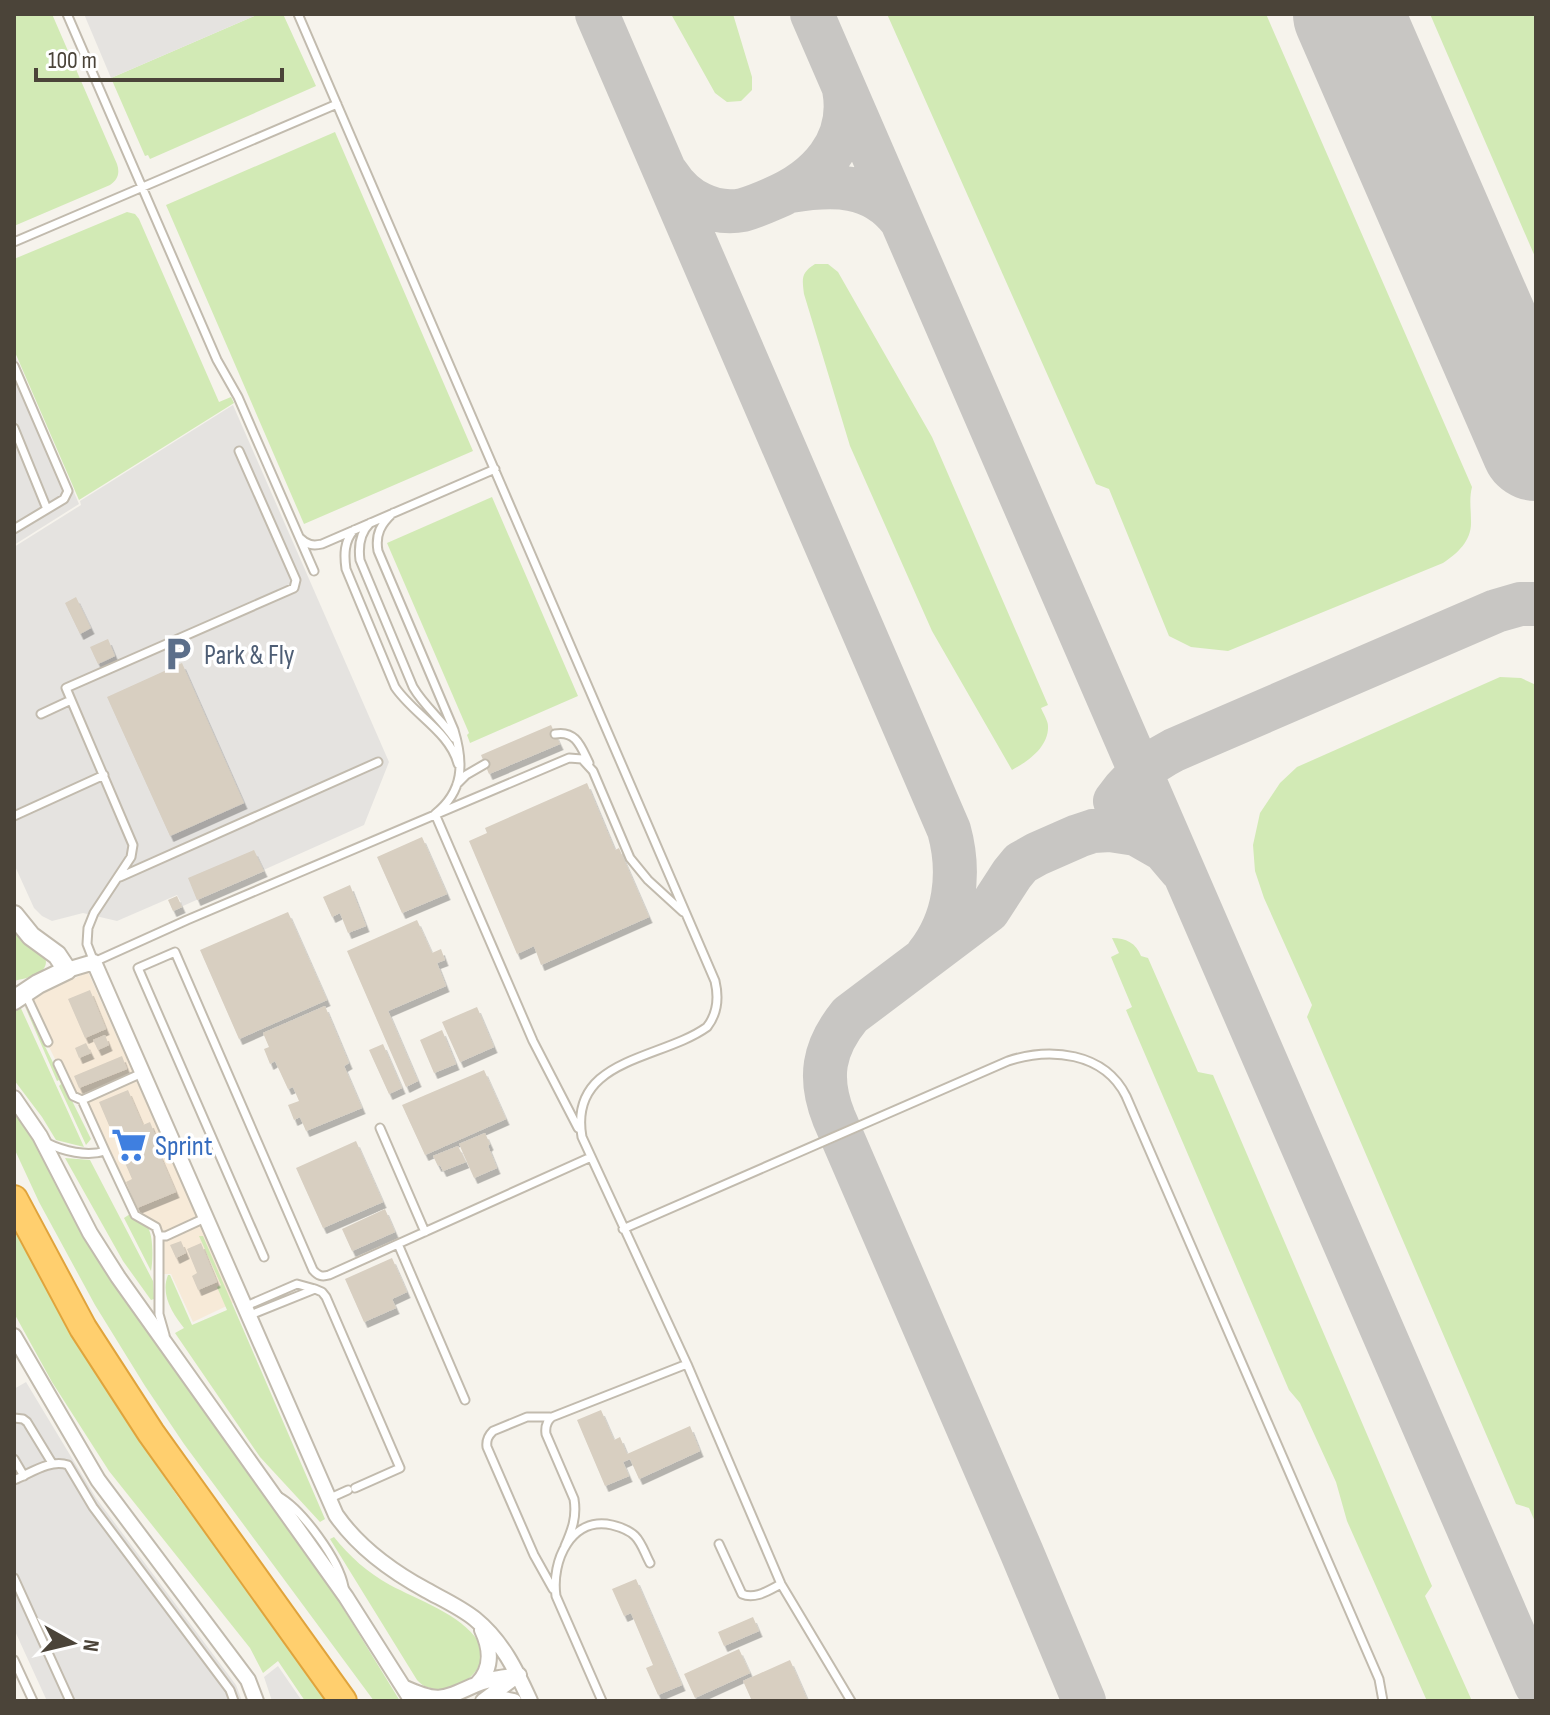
<svg xmlns="http://www.w3.org/2000/svg" width="1550" height="1715" viewBox="0 0 1550 1715" font-family="'Sofia Sans Condensed',sans-serif">
	<style>
		.commercial { fill: #f7ead8 }
		.green { fill: #d2eab5 }
		.parking { fill: #e5e3e0 }
		.lines { fill: none; stroke-linecap: round; stroke-linejoin: round }
		.taxiway { stroke: #c8c6c3; stroke-width: 44 }
		.runway { stroke: #c8c6c3; stroke-width: 110 }
		.building { fill: #d8cfc1; filter: url(#shadow) }
		.service-casing { stroke: #c2bbae; stroke-width: 11 }
		.minor-casing { stroke: #c2bbae; stroke-width: 18 }
		.tertiary-casing { stroke: #c2bbae; stroke-width: 22 }
		.motorway-casing { stroke: #e0a43c; stroke-width: 30 }
		.service { stroke: #fff; stroke-width: 7 }
		.minor { stroke: #fff; stroke-width: 14 }
		.tertiary { stroke: #fff; stroke-width: 18 }
		.motorway { stroke: #ffcf6e; stroke-width: 26 }
		.labels { text-anchor: middle; stroke-width: 7; stroke-linejoin: round; paint-order: stroke }
		.service-label { font-size: 28px; fill: #4e5e75; stroke: #fff; text-anchor: start }
		.shop-label { font-size: 28px; fill: #366cbe; stroke: #fff; text-anchor: start }
	</style>
	<defs>
		<filter id="shadow"><feDropShadow dx="3.5" dy="6" stdDeviation="0" flood-color="#0004"/></filter>
	</defs>
	<rect width="100%" height="100%" fill="#f6f3ec"/>
	<path class="commercial" d="M88 972 235 1302 193 1322 171 1274H155L153 1234 151 1227 133 1215 26 1001Z"/>
	<path class="green" d="M14 14H52L117 164C120 173 118 180 110 185L14 226Z
		M259 14H283L316 86 150 159 148 155 145 156 111 78Z
		M671 14H733L752 77V90L741 101 727 102 715 93Z
		M887 14H1266L1472 487C1469 499 1471 509 1471 521 1472 540 1458 553 1443 563L1228 651 1191 647 1169 636 1109 489 1096 484Z
		M1430 14H1536V259Z
		M335 132 473 451 304 524 166 205Z
		M127 212 135 214 139 219 219 402 231 397 234 403 79 500 14 350V259Z
		M815 264H828L838 272 932 437 1048 705 1041 708C1043 713 1048 721 1048 726 1049 747 1027 762 1012 770L932 631 850 446 804 294C802 278 801 273 815 264Z
		M492 497 578 696 470 743 467 735 469 733 387 543Z
		M1500 677 1521 678 1536 685V1524L1529 1508 1516 1504 1307 1017 1312 1005 1264 898 1255 871 1253 845 1260 813 1280 783 1297 767Z
		M14 929 45 957C51 974 27 978 14 981Z
		M1112 938C1126 938 1136 943 1141 956L1148 958 1198 1072 1213 1075 1432 1586 1425 1596 1472 1701H1427L1347 1521 1336 1482 1300 1403 1289 1390 1126 1010 1132 1007 1111 957 1119 953Z
		M23 1002 91 1139 86 1145 59 1086 61 1084 59 1080 57 1081Z
		M19 1004 84 1147 56 1140 42 1117 14 1080V1007Z
		M14 1112 36 1145 98 1261 327 1582 400 1701H374L184 1444 145 1386 95 1305 39 1202 14 1148Z
		M65 1158 90 1160 153 1281 154 1299 151 1300 123 1261Z
		M130 1214C135 1220 140 1221 146 1225 154 1232 153 1262 151 1271L124 1218Z
		M14 1231 111 1398 178 1497 265 1610 328 1701H305L278 1661 263 1673 250 1648 109 1471 52 1382 14 1313Z
		M199 1236H203L325 1519 320 1522 260 1457 175 1333 184 1328C173 1314 160 1295 168 1275H170L192 1325 227 1310 217 1287 221 1285Z
		M334 1537C349 1556 368 1573 390 1585 416 1599 462 1615 478 1641 494 1670 453 1698 427 1687 423 1686 420 1683 417 1680L330 1539Z"/>
	<path class="parking" d="M84 14H259L111 78Z
		M14 353 79 504 14 545Z
		M233 405 389 762 364 825 183 906 177 895 117 921 83 913 52 921 42 916 34 908 14 864V547L81 505 80 501Z
		M26 1382 96 1498 236 1685 242 1701H47L14 1629V1389Z
		M278 1666 302 1701H272L264 1677Z"/>
	<g class="lines">
		<path class="taxiway" d="M597 14 949 830C961 873 955 920 927 955
			M812 14 1536 1685
			M668 175C684 200 713 216 743 210 753 207 763 203 772 199 818 180 854 142 844 89
			M790 191C833 184 873 183 901 220
			M1115 801C1131 778 1149 763 1174 750L1496 611 1520 604H1536
			M1084 1701 1022 1553 834 1118C818 1078 823 1048 850 1015L988 911 1012 874 1021 863 1037 854 1078 836 1093 831 1110 830 1136 834 1164 850 1181 870"/>
		<path class="runway" d="M1348 14 1536 446"/>
	</g>
	<path class="building" d="M76 597 91 628 80 634 65 603Z
		M108 639 115 656 98 664 90 647Z
		M182 663 244 803 170 836 107 697Z
		M551 725 560 744 489 774 481 755Z
		M587 783 615 850 619 848 649 917 541 965 534 946 517 954 469 841 487 833 485 828Z
		M422 837 447 894 402 913 377 857Z
		M254 850 264 871 197 900 188 878Z
		M350 885 366 926 348 933 340 913 332 917 323 897Z
		M177 896 182 907 173 911 168 900Z
		M288 912 327 1000 239 1039 200 950Z
		M417 920 432 953 441 949 445 960 437 963 446 986 388 1011 418 1081 406 1087 347 951Z
		M90 990 106 1029 85 1038 68 999Z
		M325 1006 349 1063 344 1066 362 1108 306 1131 300 1117 294 1120 288 1105 299 1101 293 1087 288 1089 275 1061 270 1064 264 1049 269 1047 263 1033Z
		M477 1007 494 1047 460 1062 442 1022Z
		M442 1030 456 1064 434 1073 420 1040Z
		M105 1035 109 1045 98 1050 93 1040Z
		M86 1043 91 1053 79 1058 75 1048Z
		M383 1044 402 1088 389 1094 369 1050Z
		M122 1056 127 1069 79 1088 74 1076Z
		M484 1070 506 1119 425 1155 402 1105Z
		M128 1090 143 1125 150 1122 160 1147 157 1148 176 1192 137 1208 126 1182 132 1179 99 1102Z
		M485 1133 490 1144 488 1146 497 1168 474 1178 459 1144Z
		M356 1141 383 1202 323 1228 296 1168Z
		M458 1146 466 1162 443 1171 440 1165 438 1166 433 1156Z
		M385 1209 395 1232 352 1251 342 1229Z
		M181 1241 186 1253 176 1258 170 1245Z
		M201 1243 217 1282 198 1290 192 1276 197 1273 187 1249Z
		M392 1258 407 1292 392 1299 396 1308 364 1322 345 1279Z
		M601 1410 614 1440 620 1437 627 1454 690 1426 700 1451 639 1479 630 1459 623 1462 629 1476 605 1486 577 1420Z
		M636 1579 682 1685 658 1695 646 1668 653 1665 631 1613 624 1616 612 1589Z
		M753 1617 759 1631 724 1646 718 1632Z
		M739 1649 750 1673 695 1698 684 1674Z
		M790 1660 808 1701H752L743 1681Z"/>
	<g class="lines">
		<g class="service-casing">
			<path id="service" d="M67 14 217 360 238 397 314 571
				M298 14 715 981C719 998 718 1013 707 1027 661 1060 568 1058 582 1137L687 1364 781 1584 851 1701
				M14 242 337 104
				M14 366 68 491 64 499 14 529
				M14 428 47 509
				M239 451 296 580 294 588 66 688 133 845 131 857 94 913 88 928 87 944 94 962 187 920 569 758 582 759 593 771 630 858 648 880 683 912
				M393 513C381 524 375 534 378 551L454 730C464 763 464 791 435 814L533 1041 578 1128
				M370 523C360 533 358 545 360 560L413 687C424 706 442 720 454 738
				M354 530C344 541 344 555 346 569L395 687C413 714 450 732 458 764
				M300 538C307 545 313 546 322 544L495 469
				M41 714 71 700
				M555 734C576 730 581 747 589 763
				M457 784 466 775 485 764
				M14 816 104 775
				M120 877 378 762
				M25 993 48 1042
				M58 1064 73 1096 82 1100 105 1151
				M82 1100 142 1073
				M380 1128 425 1232
				M47 1143C63 1151 87 1157 105 1151L135 1215 156 1227 159 1236V1314L165 1335
				M623 1229 1008 1061C1050 1047 1104 1052 1126 1096L1379 1679 1383 1701
				M159 1236H166L205 1218
				M398 1244 465 1400
				M264 1257 138 968 175 952 313 1270C318 1276 322 1277 329 1275L591 1157
				M315 1289 322 1292 326 1297 400 1468 355 1488
				M244 1307 297 1284 315 1289 248 1316
				M550 1417H527L493 1431C488 1436 486 1440 487 1447L534 1555 553 1589
				M14 1418 23 1419 27 1422 52 1463
				M14 1459 24 1476
				M14 1480C31 1473 50 1459 68 1465L93 1507 230 1690 234 1701
				M278 1496C302 1509 339 1560 344 1587
				M328 1499 348 1490
				M719 1544 742 1594C755 1600 769 1590 781 1584
				M565 1546C572 1530 577 1517 574 1499L546 1434C545 1427 547 1421 552 1417L687 1364
				M14 1578 70 1701
				M14 1660 33 1701
				M602 1701 556 1596C551 1561 571 1516 612 1525 620 1527 629 1530 635 1536 642 1543 645 1554 650 1563"/>
		</g>
		<g class="minor-casing">
			<path id="minor" d="M67 970 94 962 336 1515C359 1548 391 1571 426 1590 442 1599 460 1607 475 1619 502 1641 516 1670 530 1701
				M14 1098 40 1136 90 1233 118 1277 346 1597 412 1701
				M14 1336 98 1480 248 1680 256 1701
				M477 1684C493 1668 491 1649 482 1630
				M403 1687C437 1703 442 1700 475 1685 488 1679 504 1677 519 1675
				M486 1700 499 1698 514 1701
				M483 1701 518 1675"/>
		</g>
		<g class="tertiary-casing">
			<path id="tertiary" d="M14 915 31 936 57 955 67 970 38 984 14 1000"/>
		</g>
		<g class="motorway-casing">
			<path id="motorway" d="M14 1199 83 1328 151 1433 343 1701"/>
		</g>
		<use href="#service" class="service"/>
		<use href="#minor" class="minor"/>
		<use href="#tertiary" class="tertiary"/>
		<use href="#motorway" class="motorway"/>
	</g>
	<defs>
		<g id="parking-bare" transform="scale(2.76)"><path d="M-3.5-5.5H1a3.5 3.5 0 0 1 0 7H-1V5.5H-3.5ZM-1-3.4V-.6H.8a1.4 1.4 0 0 0 0-2.8Z" fill="#5c6f8a" stroke="#fff" stroke-width="2.5" paint-order="stroke"/></g>
		<g id="supermarket-bare" transform="scale(2.76)"><path d="M-6-5.5h2.5l.6 2H6L4.5 2H-2.5L-4.4-4H-6ZM-1.5 3.2a1.3 1.3 0 1 0 .1 0ZM3 3.2a1.3 1.3 0 1 0 .1 0Z" fill="#3f7fe0" stroke="#fff" stroke-width="2.5" paint-order="stroke"/></g>
	</defs>
	<g fill-rule="evenodd">
		<use href="#parking-bare" x="178" y="654"/>
		<use href="#supermarket-bare" x="129" y="1145"/>
	</g>
	<g class="labels">
		<g class="service-label">
			<text x="204" y="664">Park &amp; Fly</text>
		</g>
		<g class="shop-label">
			<text x="155" y="1155">Sprint</text>
		</g>
	</g>
	<rect width="1550" height="1715" fill="none" stroke="#4b4439" stroke-width="32"/>
	<g transform="translate(72 1643) rotate(98)" stroke="#ffffff" stroke-width="6" paint-order="stroke">
	<path d="M0-6L14 30L0 20L-14 30Z" fill="#4b4439"/>
	<text y="-12" font-size="22" font-weight="bold" text-anchor="middle" fill="#4b4439">N</text>
	</g>
	<path d="M36 68v12h246v-12" fill="none" stroke="#4b4439" stroke-width="4"/>
	<text x="48" y="68" font-size="24" fill="#4b4439" stroke="#ffffff" stroke-width="6" paint-order="stroke">100 m</text>
</svg>
